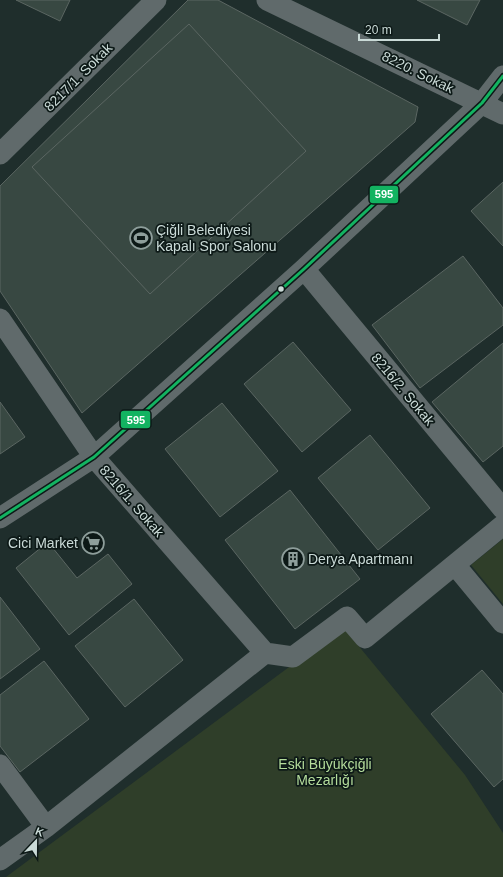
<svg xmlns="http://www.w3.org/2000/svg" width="503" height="877" viewBox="0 0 503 877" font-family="Helvetica,sans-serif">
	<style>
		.green { fill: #2f3e29 }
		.building { fill: #384842; stroke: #5b6662 }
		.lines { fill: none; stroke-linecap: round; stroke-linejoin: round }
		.street { stroke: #606a6b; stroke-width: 21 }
		.bus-1-casing { stroke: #0d1917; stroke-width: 6 }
		.bus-1 { stroke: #13b361; stroke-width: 3 }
		.bus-dot { fill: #cadad7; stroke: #0d1917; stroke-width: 1.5 }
		.labels { text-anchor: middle; stroke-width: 3.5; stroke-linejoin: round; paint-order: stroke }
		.street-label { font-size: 14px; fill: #cadad7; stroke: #0d1917 }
		.poi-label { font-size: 14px; fill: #cadad7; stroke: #0d1917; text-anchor: start }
		.park-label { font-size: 14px; fill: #b4dc9b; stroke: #0d1917 }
		.line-badge { stroke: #0d1917; stroke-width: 1.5 }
		.badge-label { font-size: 11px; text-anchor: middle; font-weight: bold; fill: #fff }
	</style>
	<rect width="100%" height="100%" fill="#1f2e2c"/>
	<path class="green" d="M503 539V604L471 565Z
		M343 627 465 775 503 833V877H6Z"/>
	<path class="building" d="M16 0H70L60 21Z
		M188 0H218L418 107 415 122 82 413 0 291V186Z
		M417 0H480L467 25Z
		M189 24 306 151 150 294 32 167Z
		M503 182V246L471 211Z
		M463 256 503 308V325L420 388 372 325Z
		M293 342 351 410 302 452 244 384Z
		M503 343V446L483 462 432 402Z
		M0 402 25 437 0 454Z
		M222 403 278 471 220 517 165 449Z
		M370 435 430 508 378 550 318 478Z
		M290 490 360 579 295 629 225 540Z
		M48 542 77 578 108 554 132 584 69 635 16 568Z
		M0 597 40 649 0 679Z
		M134 599 183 660 125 707 75 646Z
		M44 661 89 719 20 772 0 746V695Z
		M482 670 503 694V779L494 787 431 714Z"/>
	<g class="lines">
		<path class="street" d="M267 0 503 114
			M0 154 156 0
			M304 269 503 509
			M0 319 94 457 265 653
			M0 518 94 457 304 269 482 103 503 76
			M455 565 503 623
			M0 765 46 827
			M0 860 46 827 265 653 293 657 347 617 365 638 503 525"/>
		<g class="bus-1-casing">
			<path id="bus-1" d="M0 518 94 457 304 269 482 103 503 76"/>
		</g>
		<use href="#bus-1" class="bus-1"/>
	</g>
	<defs>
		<g id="stadium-ring" transform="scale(1.15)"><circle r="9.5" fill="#0d1917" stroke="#8e9e9b" stroke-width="1.5"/><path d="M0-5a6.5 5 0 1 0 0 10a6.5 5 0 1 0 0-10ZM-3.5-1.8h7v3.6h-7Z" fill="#8e9e9b"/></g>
		<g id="supermarket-ring" transform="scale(1.15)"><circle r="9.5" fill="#0d1917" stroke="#8e9e9b" stroke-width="1.5"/><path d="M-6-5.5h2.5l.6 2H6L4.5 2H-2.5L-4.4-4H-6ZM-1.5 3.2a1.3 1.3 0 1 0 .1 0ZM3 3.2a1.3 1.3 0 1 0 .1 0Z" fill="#8e9e9b"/></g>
		<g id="building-ring" transform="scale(1.15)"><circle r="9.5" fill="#0d1917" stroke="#8e9e9b" stroke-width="1.5"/><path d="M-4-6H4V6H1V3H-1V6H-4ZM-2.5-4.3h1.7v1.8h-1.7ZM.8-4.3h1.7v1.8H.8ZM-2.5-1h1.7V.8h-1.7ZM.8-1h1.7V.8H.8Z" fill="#8e9e9b"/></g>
	</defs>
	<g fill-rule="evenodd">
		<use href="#stadium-ring" x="141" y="238"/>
		<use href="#supermarket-ring" x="93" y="543"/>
		<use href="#building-ring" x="293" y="559"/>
	</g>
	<circle class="bus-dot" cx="281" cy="289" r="3.5"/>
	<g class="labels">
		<g class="street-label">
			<text transform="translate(418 72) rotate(26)" y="5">8220. Sokak</text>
			<text transform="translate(78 77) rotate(-45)" y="5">8217/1. Sokak</text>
			<text transform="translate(403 389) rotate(50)" y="5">8216/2. Sokak</text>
			<text transform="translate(132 501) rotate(49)" y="5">8216/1. Sokak</text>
		</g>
		<g class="poi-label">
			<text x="156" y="235">Çiğli Belediyesi<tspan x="156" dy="16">Kapalı Spor Salonu</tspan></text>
			<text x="78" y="548" text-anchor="end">Cici Market</text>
			<text x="308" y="564">Derya Apartmanı</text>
		</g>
		<g class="park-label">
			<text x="325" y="769">Eski Büyükçiğli<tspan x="325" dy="16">Mezarlığı</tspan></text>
		</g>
	</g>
	<g class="line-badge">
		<rect x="369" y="185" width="30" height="19" rx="4" fill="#13b361"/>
		<rect x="120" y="410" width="31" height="19" rx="4" fill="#13b361"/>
	</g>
	<g class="badge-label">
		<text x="384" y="198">595</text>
		<text x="136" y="424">595</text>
	</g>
	<g transform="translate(36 841) rotate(22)" stroke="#0d1917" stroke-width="3" paint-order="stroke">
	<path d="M0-3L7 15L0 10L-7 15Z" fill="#cadad7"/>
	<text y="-6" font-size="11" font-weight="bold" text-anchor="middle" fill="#cadad7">K</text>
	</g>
	<path d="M359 34v6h80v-6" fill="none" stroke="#cadad7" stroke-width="2"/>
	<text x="365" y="34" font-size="12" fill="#cadad7" stroke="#0d1917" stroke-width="3" paint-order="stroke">20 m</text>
</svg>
